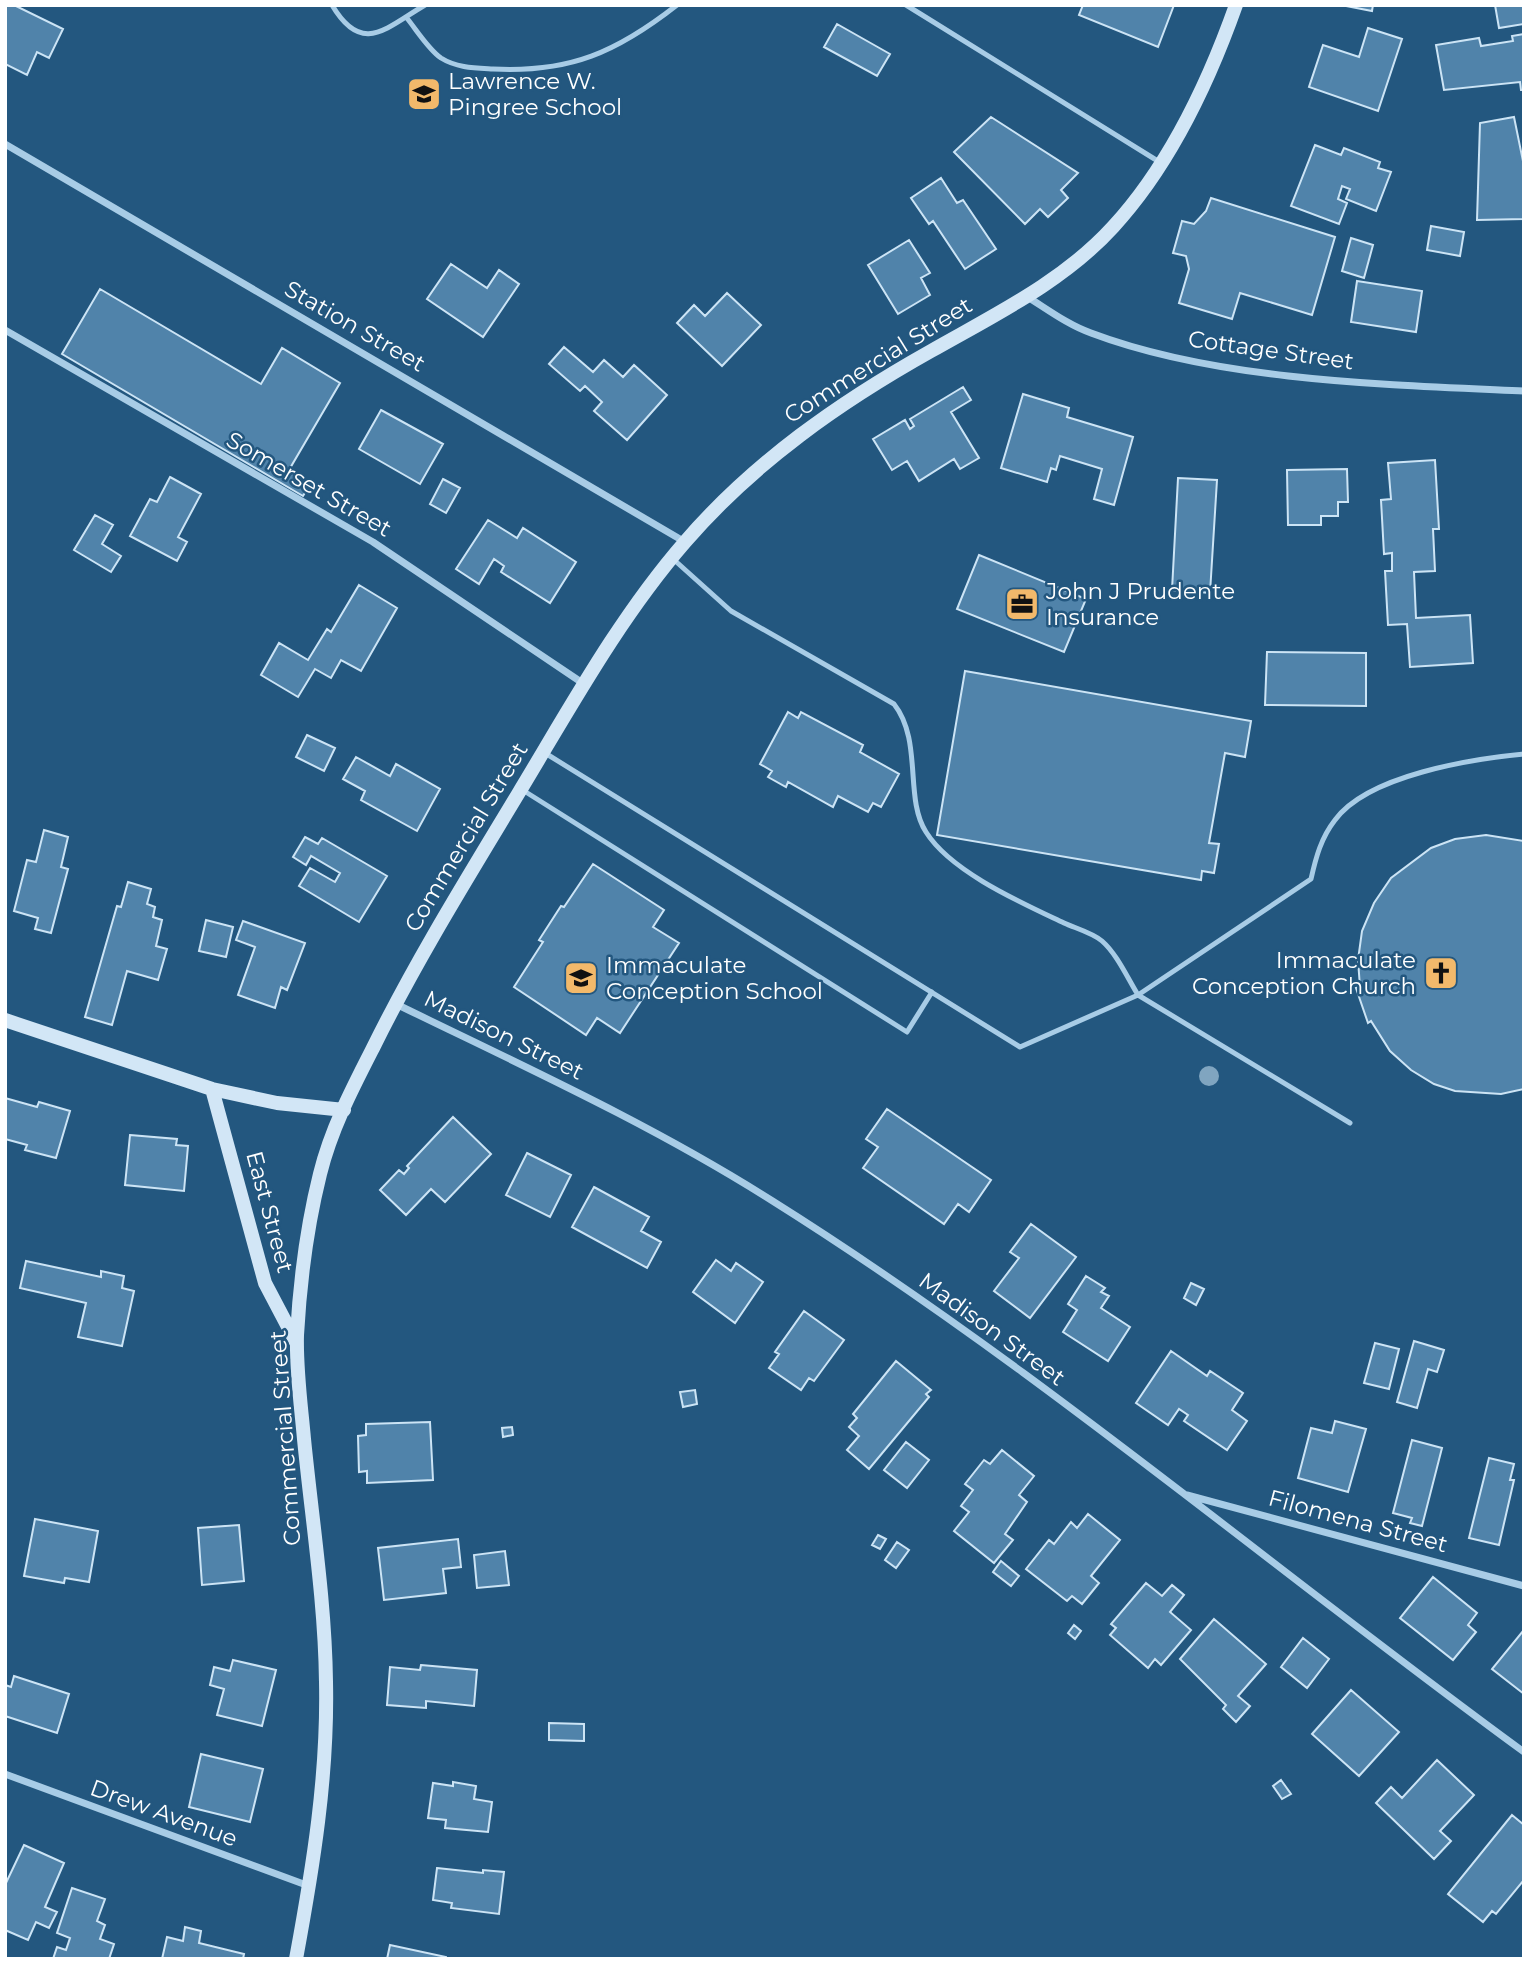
<svg xmlns="http://www.w3.org/2000/svg" width="1529" height="1964" viewBox="0 0 1529 1964" font-family="Montserrat,sans-serif">
	<style>
		.building { fill: #5083aa; stroke: #cce4f5; stroke-width: 2 }
		.lines { fill: none; stroke-linecap: round; stroke-linejoin: round }
		.lane { stroke: #a8cce6; stroke-width: 5 }
		.street { stroke: #a8cce6; stroke-width: 7 }
		.secondary { stroke: #d2e6f6; stroke-width: 14 }
		.tree { fill: #80a5c0 }
		.labels { text-anchor: middle; stroke-width: 5; stroke-linejoin: round; paint-order: stroke }
		.poi-label { font-size: 23px; fill: #fff; stroke: #23577f; text-anchor: start }
		.street-label { font-size: 23px; fill: #fff; stroke: #23577f }
	</style>
	<rect width="100%" height="100%" fill="#23577f"/>
	<path class="building" d="M5 5H14L63 29 49 58 37 52 27 75 5 64Z
		M1083 5H1174L1158 47 1079 15Z
		M1341 5H1373L1372 11Z
		M1495 5H1524V24L1499 28Z
		M837 24 890 54 877 76 824 47Z
		M1368 28 1402 39 1378 111 1309 87 1323 45 1359 57Z
		M1524 34V90H1521L1520 82 1444 90 1436 45 1479 38 1481 46 1513 41 1512 36Z
		M991 117 1078 173 1061 190 1068 198 1048 217 1040 209 1025 224 954 152Z
		M1514 117 1524 166V219L1477 220 1480 123Z
		M1315 145 1341 155 1344 148 1380 162 1378 168 1391 172 1376 211 1346 199 1350 189 1342 186 1338 199 1347 203 1339 224 1291 206Z
		M941 178 957 203 963 200 996 249 965 269 933 221 929 224 911 198Z
		M1211 198 1335 237 1312 315 1240 293 1232 319 1179 303 1189 269 1186 256 1173 253 1182 221 1194 224 1206 211Z
		M1431 226 1464 232 1460 256 1427 250Z
		M1351 238 1373 245 1364 278 1342 271Z
		M909 240 930 273 921 278 930 295 898 314 868 265Z
		M451 264 487 288 499 270 519 284 483 337 427 299Z
		M1357 281 1422 291 1416 332 1351 322Z
		M100 289 261 384 282 348 340 383 289 470 311 483 303 496 62 354Z
		M727 293 761 325 722 366 677 323 694 305 705 316Z
		M564 347 593 372 604 360 623 377 634 365 667 395 627 440 594 411 602 402 585 386 580 391 549 364Z
		M963 387 971 400 951 412 979 458 960 469 954 459 919 481 907 461 892 470 873 439 905 420 910 429 914 426 910 419Z
		M1023 394 1069 408 1067 417 1133 437 1114 505 1094 499 1102 469 1060 456 1056 470 1051 468 1047 482 1001 468Z
		M381 410 443 444 420 484 359 449Z
		M1435 460 1439 529H1433L1435 571 1414 572 1416 618 1470 615 1473 663 1410 667 1407 624 1388 625 1385 571H1392V553L1384 554 1381 500 1391 499 1388 463Z
		M1347 469 1348 502H1338V516H1321V525H1288L1287 470Z
		M170 477 201 494 178 537 187 542 177 561 130 536 150 499 157 502Z
		M1178 478 1217 480 1210 593 1172 590Z
		M443 479 460 488 446 513 430 504Z
		M95 515 113 525 102 544 121 556 111 572 74 550Z
		M488 520 517 538 523 528 576 562 550 603 501 572 504 566 494 559 479 584 456 569Z
		M979 555 1086 599 1064 652 957 609Z
		M359 585 397 608 361 671 341 660 331 678 315 669 298 697 261 675 279 643 308 660 327 629 331 632Z
		M1267 652 1366 653V706L1265 705Z
		M965 671 1251 721 1245 757 1225 753 1209 843 1219 844 1214 873 1202 871 1201 880 937 835Z
		M788 712 798 718 801 712 863 745 860 752 899 774 881 807 873 803 868 812 838 796 833 807 788 782 786 787 768 777 772 771 760 764Z
		M307 735 335 748 324 771 296 757Z
		M356 757 390 776 396 764 440 789 417 831 361 800 365 791 343 779Z
		M44 830 68 837 61 867 68 869 51 933 35 929 38 918 14 911 27 860 36 862Z
		M1486 835 1524 841V1089L1501 1094 1455 1091 1434 1084 1411 1070 1390 1051 1371 1021 1368 1023 1356 988 1360 987 1358 960 1362 931 1374 903 1391 878 1431 848 1455 839Z
		M305 837 318 844 322 838 387 876 359 922 299 886 310 868 335 882 340 873 311 856 306 865 293 857Z
		M593 864 664 910 653 927 679 943 620 1033 597 1018 586 1035 514 987 543 942 539 940 561 906 564 907Z
		M128 882 151 889 147 904 155 907 153 917 162 920 156 946 167 949 158 980 127 971 112 1025 85 1017 117 906 121 907Z
		M206 920 233 927 226 957 199 951Z
		M243 921 305 943 287 990 281 987 275 1008 238 995 255 947 236 940Z
		M5 1098 37 1107 39 1102 70 1111 56 1158 25 1150 27 1145 5 1139Z
		M887 1109 991 1180 969 1212 958 1204 944 1224 863 1168 878 1147 866 1139Z
		M453 1117 491 1154 445 1202 431 1189 406 1215 380 1190 399 1170 404 1174 409 1168 407 1166Z
		M130 1135 177 1139 176 1145 188 1146 184 1191 125 1185Z
		M527 1153 571 1175 550 1217 506 1195Z
		M594 1187 649 1217 641 1231 661 1242 647 1268 572 1227Z
		M1031 1224 1076 1257 1030 1318 994 1291 1019 1258 1010 1252Z
		M716 1260 731 1271 736 1263 763 1282 735 1323 693 1292Z
		M26 1261 101 1277V1271L124 1276 122 1288 134 1291 122 1346 78 1337 86 1303 20 1288Z
		M1086 1276 1105 1288 1101 1292 1109 1296 1101 1308 1130 1327 1108 1361 1063 1332 1077 1310 1068 1304Z
		M1191 1283 1204 1289 1196 1305 1184 1298Z
		M804 1311 844 1340 814 1381 809 1378 801 1390 769 1368 779 1354 775 1352Z
		M1414 1341 1444 1350 1437 1372 1428 1369 1417 1408 1397 1402Z
		M1375 1343 1399 1349 1389 1389 1364 1383Z
		M1171 1351 1207 1376 1210 1371 1243 1393 1232 1410 1247 1421 1227 1450 1184 1421 1188 1415 1179 1409 1168 1425 1136 1403Z
		M896 1361 931 1390 926 1394 929 1397 869 1469 847 1450 859 1436 849 1427 857 1418 853 1414Z
		M695 1390 697 1404 683 1407 680 1392Z
		M1335 1421 1366 1429 1348 1492 1298 1478 1311 1428 1332 1433Z
		M430 1422 433 1480 367 1483V1471L359 1472 358 1436 366 1435V1424Z
		M512 1427 513 1435 503 1437 502 1428Z
		M1412 1440 1442 1448 1422 1526 1410 1523 1412 1518 1393 1513Z
		M906 1442 929 1460 907 1488 884 1470Z
		M1002 1450 1034 1476 1019 1495 1027 1502 1005 1534 1013 1540 994 1563 954 1531 969 1512 961 1506 973 1490 965 1484 984 1460 990 1464Z
		M1489 1458 1514 1464 1510 1480H1514L1499 1545 1469 1538Z
		M1088 1514 1120 1540 1091 1576 1099 1583 1082 1604 1072 1596 1067 1601 1026 1569 1049 1540 1054 1544 1071 1522 1077 1528Z
		M35 1519 98 1531 89 1582 65 1578 64 1583 24 1576Z
		M239 1525 244 1581 202 1585 198 1528Z
		M878 1535 886 1539 880 1549 872 1545Z
		M458 1539 461 1567 443 1569 446 1593 384 1600 378 1548Z
		M897 1542 909 1550 896 1568 885 1560Z
		M505 1551 509 1585 477 1588 474 1555Z
		M1001 1561 1019 1576 1011 1586 993 1572Z
		M1433 1577 1477 1613 1468 1625 1476 1632 1453 1660 1400 1618Z
		M1146 1583 1162 1596 1172 1585 1184 1595 1170 1612 1191 1630 1161 1665 1155 1659 1148 1668 1110 1635 1116 1628 1111 1624Z
		M1214 1619 1266 1664 1238 1696 1250 1706 1236 1722 1223 1709 1226 1705 1180 1659Z
		M1074 1625 1081 1631 1075 1639 1068 1633Z
		M1523 1631H1524V1694L1492 1669Z
		M1303 1638 1329 1659 1307 1688 1281 1667Z
		M233 1660 276 1670 262 1726 217 1715 224 1689 210 1685 214 1667 230 1671Z
		M421 1665 477 1670 474 1706 426 1701V1708L387 1705 390 1667 420 1670Z
		M14 1676 69 1694 57 1733 5 1716V1685L11 1687Z
		M1351 1690 1399 1732 1359 1776 1312 1734Z
		M549 1723 584 1724V1741L549 1740Z
		M201 1754 263 1769 250 1822 189 1807Z
		M1437 1760 1474 1795 1440 1831 1451 1841 1434 1859 1376 1803 1391 1787 1402 1798Z
		M1281 1780 1291 1794 1282 1799 1273 1786Z
		M453 1782 476 1786 474 1799 492 1802 488 1832 445 1828 446 1820 428 1818 433 1783 453 1786Z
		M1512 1815 1524 1825V1880L1496 1914 1492 1911 1483 1922 1448 1894Z
		M24 1845 64 1863 45 1907 57 1912 49 1928 36 1922 28 1940 5 1930V1885Z
		M437 1868 483 1873V1870L504 1872 499 1914 451 1908 452 1903 433 1900Z
		M72 1888 105 1899 97 1921 105 1925 100 1939 114 1944 109 1959H53L57 1947 66 1950 70 1938 57 1933Z
		M185 1927 201 1931 199 1943 244 1954 243 1959H162L167 1937 183 1941Z
		M390 1945 446 1957V1959H387Z"/>
	<g class="lines">
		<path class="lane" d="M332 5C362 56 386 28 425 5
			M906 5 1161 163
			M406 17C416 29 428 49 441 58 457 68 475 68 493 69 570 73 617 52 677 5
			M672 558 731 611 894 704C923 741 904 798 926 832 951 872 1022 903 1064 923 1075 928 1093 933 1102 941 1117 954 1128 979 1138 995L1311 879C1316 857 1321 838 1335 820 1368 775 1472 759 1524 754
			M545 753 1020 1047 1138 995 1350 1123
			M521 789 907 1032 932 992"/>
		<path class="street" d="M5 144 685 542
			M1026 296C1047 309 1068 325 1091 333 1218 381 1388 385 1524 391
			M5 330 373 542 584 684
			M396 1004C523 1066 651 1124 771 1200 1034 1365 1273 1569 1524 1752
			M1187 1495 1524 1586
			M5 1774 309 1886"/>
		<path class="secondary" d="M5 1020 212 1089 277 1103 344 1110
			M212 1089 265 1283 296 1342
			M296 1959C313 1867 328 1776 326 1682 325 1601 312 1520 304 1439 301 1405 296 1370 297 1335 300 1281 307 1226 320 1174 331 1129 353 1087 374 1046 417 959 468 877 518 794 570 708 619 618 685 542 754 462 840 402 931 351 994 315 1063 282 1113 227 1170 165 1208 84 1236 5"/>
	</g>
	<circle class="tree" cx="1209" cy="1076" r="10"/>
	<defs>
		<g id="school-square" transform="scale(1.75)"><rect x="-9" y="-9" width="18" height="18" rx="4" fill="#f2b96b" stroke="#23577f"/><path d="M0-5L7-2L0 1L-7-2ZM-4 1L0 2.5L4 1V4Q0 6-4 4Z" fill="#111"/></g>
		<g id="office-square" transform="scale(1.75)"><rect x="-9" y="-9" width="18" height="18" rx="4" fill="#f2b96b" stroke="#23577f"/><path d="M-6-3h4V-5.5h4V-3h4V5H-6ZM-1-4.5V-3h2v-1.5ZM-6 0V1H6V0Z" fill="#111"/></g>
		<g id="church-square" transform="scale(1.75)"><rect x="-9" y="-9" width="18" height="18" rx="4" fill="#f2b96b" stroke="#23577f"/><path d="M-1.2-6h2.4v3.5h3.3v2.4h-3.3V6h-2.4V-.1h-3.3v-2.4h3.3Z" fill="#111"/></g>
	</defs>
	<g fill-rule="evenodd">
		<use href="#school-square" x="424" y="94"/>
		<use href="#office-square" x="1022" y="604"/>
		<use href="#church-square" x="1441" y="973"/>
		<use href="#school-square" x="581" y="978"/>
	</g>
	<g class="labels">
		<g class="poi-label">
			<text x="448" y="89">Lawrence W.<tspan x="448" dy="26">Pingree School</tspan></text>
			<text x="1046" y="599">John J Prudente<tspan x="1046" dy="26">Insurance</tspan></text>
			<text x="1416" y="968" text-anchor="end">Immaculate<tspan x="1416" dy="26">Conception Church</tspan></text>
			<text x="606" y="973">Immaculate<tspan x="606" dy="26">Conception School</tspan></text>
		</g>
		<g class="street-label">
			<text transform="translate(355 326) rotate(30)" y="8">Station Street</text>
			<text transform="translate(1271 350) rotate(8)" y="8">Cottage Street</text>
			<text transform="translate(878 360) rotate(-32)" y="8">Commercial Street</text>
			<text transform="translate(309 484) rotate(30)" y="8">Somerset Street</text>
			<text transform="translate(466 837) rotate(-59)" y="8">Commercial Street</text>
			<text transform="translate(504 1035) rotate(26)" y="8">Madison Street</text>
			<text transform="translate(270 1212) rotate(75)" y="8">East Street</text>
			<text transform="translate(992 1329) rotate(36)" y="8">Madison Street</text>
			<text transform="translate(285 1438) rotate(-94)" y="8">Commercial Street</text>
			<text transform="translate(1358 1521) rotate(15)" y="8">Filomena Street</text>
			<text transform="translate(164 1813) rotate(20)" y="8">Drew Avenue</text>
		</g>
	</g>
	<rect width="1529" height="1964" fill="none" stroke="#ffffff" stroke-width="14"/>
</svg>
